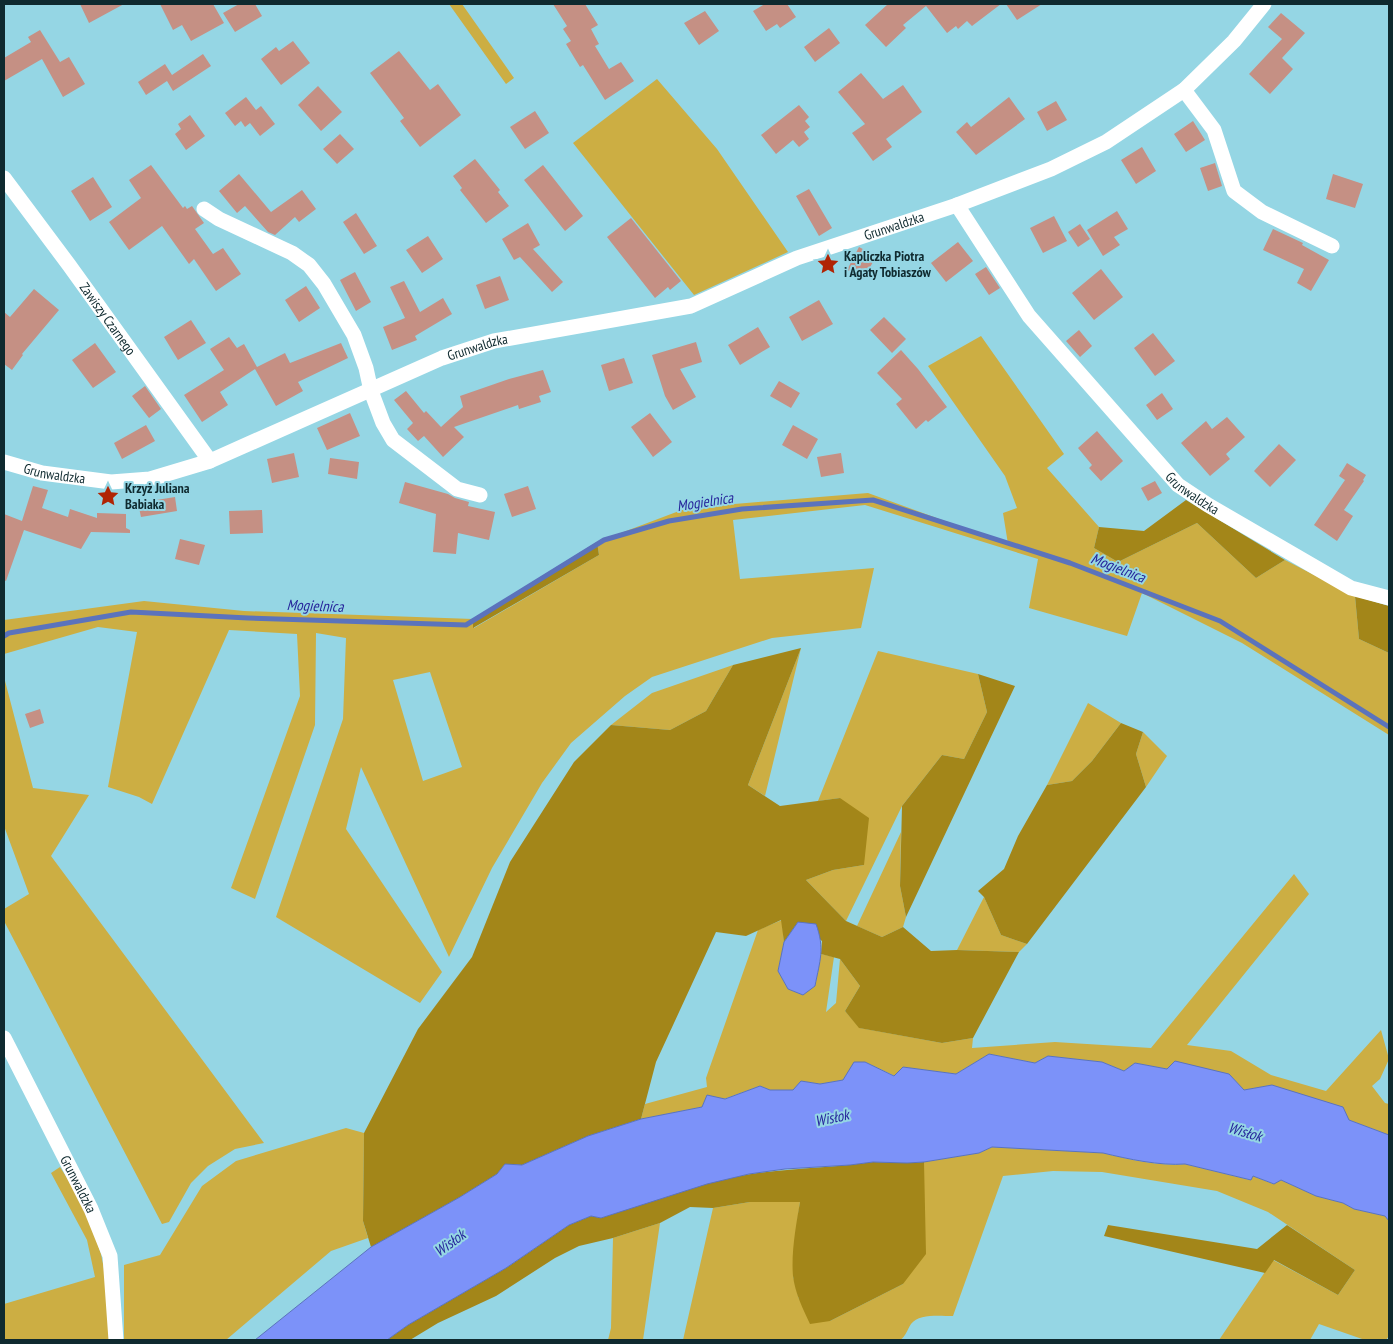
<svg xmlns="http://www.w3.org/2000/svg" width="1393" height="1344" viewBox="0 0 1393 1344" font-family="'PT Sans Narrow',sans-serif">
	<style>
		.green { fill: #ccae43; fill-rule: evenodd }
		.forest { fill: #a38619 }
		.water { fill: #7c92f9; stroke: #5b73bc }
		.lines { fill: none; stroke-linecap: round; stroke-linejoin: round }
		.stream { stroke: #5b73bc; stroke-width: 5 }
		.building { fill: #c59084 }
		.minor { stroke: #fff; stroke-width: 15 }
		.labels { text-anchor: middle; stroke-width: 4; stroke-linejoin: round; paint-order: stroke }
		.street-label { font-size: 14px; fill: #0f2a2f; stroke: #95d6e4 }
		.poi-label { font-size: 14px; font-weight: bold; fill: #0f2a2f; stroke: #95d6e4; text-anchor: start }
		.water-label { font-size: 15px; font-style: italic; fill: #26259b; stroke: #95d6e4 }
	</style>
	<rect width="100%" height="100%" fill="#95d6e4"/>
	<path class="green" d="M449 4H462L514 78 506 84Z
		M657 79 717 149 788 252 694 295 573 143Z
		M981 336 1064 454 1047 468 1099 527 1094 548 1118 562 1197 523 1256 578 1285 560 1355 596 1359 639 1389 653V735L1242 643 1142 593 1127 636 1029 608 1038 559 865 505 733 520 740 579 874 568 861 628 772 638 652 677 625 696 571 743 542 783 492 868 449 957 361 767 346 829 442 972 420 1003 276 917 343 719 346 638 316 633 315 725 255 899 231 888 300 696 297 634 229 630 152 804 139 797 108 787 137 632 98 627 4 654V620L144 601 244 611 473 619 474 628 599 555 597 542 687 508 868 493 1008 544 1003 513 1017 508 1005 476 928 366ZM430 672 462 767 423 781 393 680Z
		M801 648 765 796 748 785Z
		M878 651 978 674 987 712 964 759 942 755 902 806 846 921 806 880 833 870 864 865 840 798 818 801Z
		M733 665 706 711 670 730 611 725 652 693Z
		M4 677 33 788 89 795 51 856 264 1143 235 1149 208 1166 191 1183 169 1222 162 1224 4 921V909L29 894 4 826Z
		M1088 703 1121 723 1092 761 1072 781 1047 785Z
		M1143 732 1167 756 1146 787 1136 754Z
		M901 832 900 886 906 917 903 927 882 937 857 926Z
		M1294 874 1309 894 1187 1045 1231 1051 1271 1075 1326 1091 1381 1030 1389 1059 1380 1079 1372 1086 1385 1103 1389 1104V1135L1349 1120 1272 1085 1244 1090 1229 1074 1167 1069 1135 1063 1124 1071 1102 1062 1048 1056 1035 1063 989 1054 956 1074 903 1067 895 1076 865 1062 843 1080 820 1084 801 1081 793 1090H770L760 1086 724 1099 707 1095 702 1107 641 1119 645 1104 707 1087 706 1078 758 930 782 920 784 942 778 971 788 989 803 995 815 986 821 954 834 957 826 1012 836 1003 840 959 860 986 845 1011 860 1028 942 1043 973 1038 972 1048 1055 1042 1151 1048Z
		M984 897 1001 935 1027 944 1019 952 957 950Z
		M346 1128 364 1133 363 1221 368 1238 331 1251 226 1340H124V1265L160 1255 202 1186 236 1161Z
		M992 1147 1103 1153C1128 1159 1160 1167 1185 1164L1250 1180 1253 1176 1273 1184 1281 1180 1316 1196 1343 1203 1354 1209 1385 1216 1389 1221V1336L1386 1340H1365L1319 1324 1310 1340H1219L1273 1260 1338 1295 1355 1270 1268 1212 1217 1191 1102 1172 1053 1171 1003 1176 953 1316C941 1316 919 1313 911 1324 907 1330 906 1336 900 1340H683L713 1208 750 1202H800L796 1231 793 1276 799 1299 830 1321 903 1284 924 1189V1162L979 1153Z
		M60 1167 85 1206 101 1254 110 1299V1340H4V1304L95 1277 87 1240 51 1173Z
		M660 1223 643 1340H608L611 1328 613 1238Z"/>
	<path class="forest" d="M1186 500 1285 560 1256 578 1197 523 1118 562 1094 548 1099 527 1144 531Z
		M597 542 599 555 473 628V619Z
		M1355 596 1389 606V653L1359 639Z
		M801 648 748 785 780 806 840 798 869 818 864 865 833 870 806 880 846 921 882 937 903 927 931 951 957 950 1019 952 973 1038 942 1043 859 1028 845 1011 860 986 840 959 821 954 822 941 798 922 784 942 781 920 746 936 716 932 656 1062 641 1119 588 1136 522 1165 505 1164 497 1174 460 1197 371 1247 363 1221 364 1133 418 1029 472 957 510 862 574 762 611 725 670 730 706 711 733 665Z
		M978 674 1015 686 906 917 900 886 902 806 942 755 964 759 987 712Z
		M1121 723 1143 732 1136 754 1146 787 1027 944 1001 935 984 897 978 891 1004 869 1018 836 1047 785 1072 781 1092 761Z
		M873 1162 907 1163 924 1162 926 1254 903 1284 830 1321 810 1324C803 1309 795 1293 793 1276 791 1253 796 1225 800 1202H750L713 1208 690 1207 660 1223 613 1238 579 1246 555 1258 496 1296 438 1323 410 1340H387L408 1325 506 1268 569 1225 591 1216 601 1218C650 1201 700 1182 751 1174 792 1168 833 1168 873 1162Z
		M1108 1225 1257 1249 1287 1225 1355 1270 1338 1295 1274 1260 1265 1273 1104 1236Z"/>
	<path class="water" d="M798 922 816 924C825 949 820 960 815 986L803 995 788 989 778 971 784 942Z
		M989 1054 1035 1063 1048 1056 1102 1062 1124 1071 1135 1063 1167 1069 1175 1061 1229 1074 1244 1090 1272 1085 1343 1107 1349 1120 1389 1135V1221L1385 1216 1354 1209 1343 1203 1316 1196 1281 1180 1274 1184 1253 1176 1251 1180 1185 1164C1160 1166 1128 1159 1103 1153L992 1147 979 1153 924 1162 907 1163 873 1162 850 1165 785 1169 749 1174 707 1184 601 1218 591 1216 569 1225 506 1268 408 1325 387 1340H255L371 1247 460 1197 497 1174 505 1164 522 1165 588 1136 641 1119 702 1107 707 1095 725 1099 760 1086 770 1090H793L801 1081 820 1084 843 1080 854 1062H865L894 1076 903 1067 956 1074Z"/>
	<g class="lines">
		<path class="stream" d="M4 636 9 633 131 612 248 618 466 625 604 540 669 521 742 509 873 500 1070 563 1220 621 1389 727"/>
	</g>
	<path class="building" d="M80 4H124L89 23Z
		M160 4H213L224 23 191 41 182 25 173 30Z
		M239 4H255L262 16 235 32 223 13Z
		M553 4H585L598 25 591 29 599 44 595 46 609 69 621 62 634 81 605 100 583 65 580 67 566 44 571 41 563 29 567 26Z
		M765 4H787L796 17 780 28 777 24 766 31 753 11Z
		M888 4H1001L972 26 967 21 958 29 956 26 947 33 926 6 903 25 906 28 886 47 865 25Z
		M1006 4H1042L1017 20Z
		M705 11 719 31 699 45 684 23Z
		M1281 13 1305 33 1282 58 1293 69 1270 94 1249 74 1282 39 1268 27Z
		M829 28 840 43 815 62 804 47Z
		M40 30 60 62 69 57 85 84 63 97 42 59 4 81V58L31 42 28 37Z
		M293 41 310 63 281 85 261 59 276 47 279 51Z
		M399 51 430 90 438 84 461 115 420 147 400 121 404 118 370 73Z
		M203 54 211 66 173 91 167 81 146 95 138 82 165 64 172 75Z
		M861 73 883 99 903 85 922 112 886 139 892 147 873 161 852 133 865 124 838 92Z
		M318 86 342 112 321 131 298 105Z
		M246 97 256 110 261 106 275 124 260 136 250 123 245 127 241 121 235 126 225 113Z
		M1009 97 1025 119 976 155 956 132 967 122 971 127Z
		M1056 101 1067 120 1047 131 1037 112Z
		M799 105 809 117 805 121 810 127 804 132 809 139 799 147 793 140 776 154 761 135Z
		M535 111 549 133 525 149 510 127Z
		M190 115 205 136 186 150 175 134 181 129 178 124Z
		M1193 121 1205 140 1186 152 1174 134Z
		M340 134 354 149 337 164 323 149Z
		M1142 147 1156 171 1136 184 1121 160Z
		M475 159 500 190 498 192 509 206 486 223 460 190 462 188 453 176Z
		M1215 163 1222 186 1208 191 1200 168Z
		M151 165 183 208 185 206 187 209 192 206 204 223 195 229 213 254 223 248 241 274 216 291 194 259 189 264 162 226 129 250 109 222 141 198 129 180Z
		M543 165 583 216 565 231 524 180Z
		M239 174 271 212 302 190 316 209 299 222 295 217 275 235 268 232 245 206 237 213 219 191Z
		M1333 174 1363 184 1355 208 1326 199Z
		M93 177 112 207 90 221 71 191Z
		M809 189 832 228 819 236 796 196Z
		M1117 211 1128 229 1114 237 1120 245 1103 256 1087 230Z
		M356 213 377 246 364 254 343 222Z
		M1054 216 1067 241 1043 253 1030 228Z
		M631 218 681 281 670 290 668 287 655 298 607 237Z
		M528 223 540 245 533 249 563 282 552 292 520 257 514 260 502 239Z
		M1080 224 1090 239 1078 247 1068 232Z
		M1273 229 1303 243 1302 245 1329 260 1311 291 1297 283 1304 269 1263 250Z
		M428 236 443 259 422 273 406 250Z
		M958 242 973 261 946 282 931 263Z
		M859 247 876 256 864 279 847 270Z
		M986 267 1000 288 989 295 975 274Z
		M1101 269 1123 297 1094 320 1072 293Z
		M355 272 371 302 356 311 340 280Z
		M500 276 509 300 485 309 476 285Z
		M404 281 420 312 443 298 452 314 415 336 417 340 392 350 383 327 405 318 390 287Z
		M306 286 320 308 299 322 285 300Z
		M34 289 59 310 22 354 23 355 12 370 4 364V312L10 317Z
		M819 300 833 324 802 341 789 317Z
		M884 317 906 339 892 353 870 330Z
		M191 320 206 343 178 360 164 337Z
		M758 327 770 347 740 365 728 345Z
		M1079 330 1092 346 1080 357 1066 341Z
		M1153 333 1175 361 1155 376 1134 348Z
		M229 337 237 348 244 344 257 367 285 353 290 363 341 343 348 358 298 382 303 391 276 406 255 369 220 392 228 405 202 422 184 395 224 370 210 349Z
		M696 342 702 362 680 369 696 397 673 410 665 396 652 355Z
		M95 343 116 372 93 388 72 360Z
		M901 350 918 369 947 407 928 422 926 420 916 429 896 404 902 399 877 373Z
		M624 358 633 383 609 391 601 365Z
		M543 370 551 392 539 396 541 402 519 409 518 405 454 427 464 437 443 457 424 436 418 441 407 429 413 423 394 400 406 391 424 413 426 411 441 427 463 407 460 396 509 379Z
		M779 381 800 393 791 408 770 396Z
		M145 386 161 409 149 418 132 396Z
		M1162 393 1173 409 1157 420 1146 405Z
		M350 413 360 436 327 450 317 428Z
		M650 413 672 442 653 457 631 427Z
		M1227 417 1245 437 1226 454 1230 459 1210 476 1181 443 1206 421 1212 429Z
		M146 425 155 441 122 459 114 443Z
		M793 425 818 439 807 459 782 445Z
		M1097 431 1123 461 1101 481 1089 468 1092 465 1078 448Z
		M1279 444 1296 460 1270 487 1254 471Z
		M294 453 299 477 272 483 267 459Z
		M841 453 844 473 821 477 817 457Z
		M330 458 359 462 357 479 328 474Z
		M1347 463 1366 475 1363 480 1364 481 1344 510 1353 516 1337 541 1314 525 1345 480 1339 476Z
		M1155 481 1162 493 1148 501 1141 488Z
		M405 482 448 494 455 498 469 502 468 506 495 512 489 540 458 533 456 554 433 552 436 514 399 503Z
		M33 486 48 490 42 508 68 517 70 509 97 518V513L126 514V528L130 530V533L91 532 81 549 24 530 6 581 4 580V514L22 521Z
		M528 486 536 509 512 517 504 494Z
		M175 497 177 511 141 517 138 503Z
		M262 510 263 533 230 534 229 511Z
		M180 539 205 545 199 565 175 559Z
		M40 709 44 723 30 728 25 714Z"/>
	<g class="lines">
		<g class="minor">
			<path d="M1184 90 1214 130 1234 191 1262 212 1332 246"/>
			<path id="s1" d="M4 178 69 265 210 461"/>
			<path id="s2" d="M957 205 1029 316 1178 485 1208 505 1351 588 1389 598"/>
			<path d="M204 209 219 219 292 253 309 265 324 284 354 335 366 368 371 391 383 423 393 440 457 489 480 495"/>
			<path id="s3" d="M4 462 42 473 111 482 150 479 210 461 442 358 494 341 691 306 797 258 957 205 1051 169 1106 142 1184 90 1234 41 1264 4"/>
			<path id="s4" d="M4 1038 91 1209 110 1256 116 1340"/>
		</g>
	</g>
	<defs>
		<g id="sight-bare" transform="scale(1.725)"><path d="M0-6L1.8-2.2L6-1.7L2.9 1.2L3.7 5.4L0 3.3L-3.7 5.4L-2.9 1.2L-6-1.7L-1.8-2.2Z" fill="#b02404" stroke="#95d6e4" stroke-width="2.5" paint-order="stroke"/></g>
	</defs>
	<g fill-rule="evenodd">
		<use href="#sight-bare" x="828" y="264"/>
		<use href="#sight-bare" x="108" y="496"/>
	</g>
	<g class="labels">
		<g class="street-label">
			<text dy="5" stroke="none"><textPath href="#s3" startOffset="938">Grunwaldzka</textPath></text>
			<text dy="5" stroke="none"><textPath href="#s1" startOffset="175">Zawiszy Czarnego</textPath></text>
			<text dy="5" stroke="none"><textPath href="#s3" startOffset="502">Grunwaldzka</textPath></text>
			<text dy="5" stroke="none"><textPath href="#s3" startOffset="52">Grunwaldzka</textPath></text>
			<text dy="5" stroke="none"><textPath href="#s2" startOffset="374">Grunwaldzka</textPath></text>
			<text dy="5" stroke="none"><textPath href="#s4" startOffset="164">Grunwaldzka</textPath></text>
		</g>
		<g class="poi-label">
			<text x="844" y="261">Kapliczka Piotra<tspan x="844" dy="16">i Agaty Tobiaszów</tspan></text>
			<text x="125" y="493">Krzyż Juliana<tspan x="125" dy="16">Babiaka</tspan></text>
		</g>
		<g class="water-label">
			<text transform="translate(705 502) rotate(-9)" y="5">Mogielnica</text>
			<text transform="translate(1118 568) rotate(21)" y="5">Mogielnica</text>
			<text transform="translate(315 606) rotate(2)" y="5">Mogielnica</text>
			<text transform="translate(832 1118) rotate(-12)" y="5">Wisłok</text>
			<text transform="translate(1245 1132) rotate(16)" y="5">Wisłok</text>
			<text transform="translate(450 1243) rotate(-36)" y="5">Wisłok</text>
		</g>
	</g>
	<rect width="1393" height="1344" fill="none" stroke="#0f2a2f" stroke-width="10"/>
</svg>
